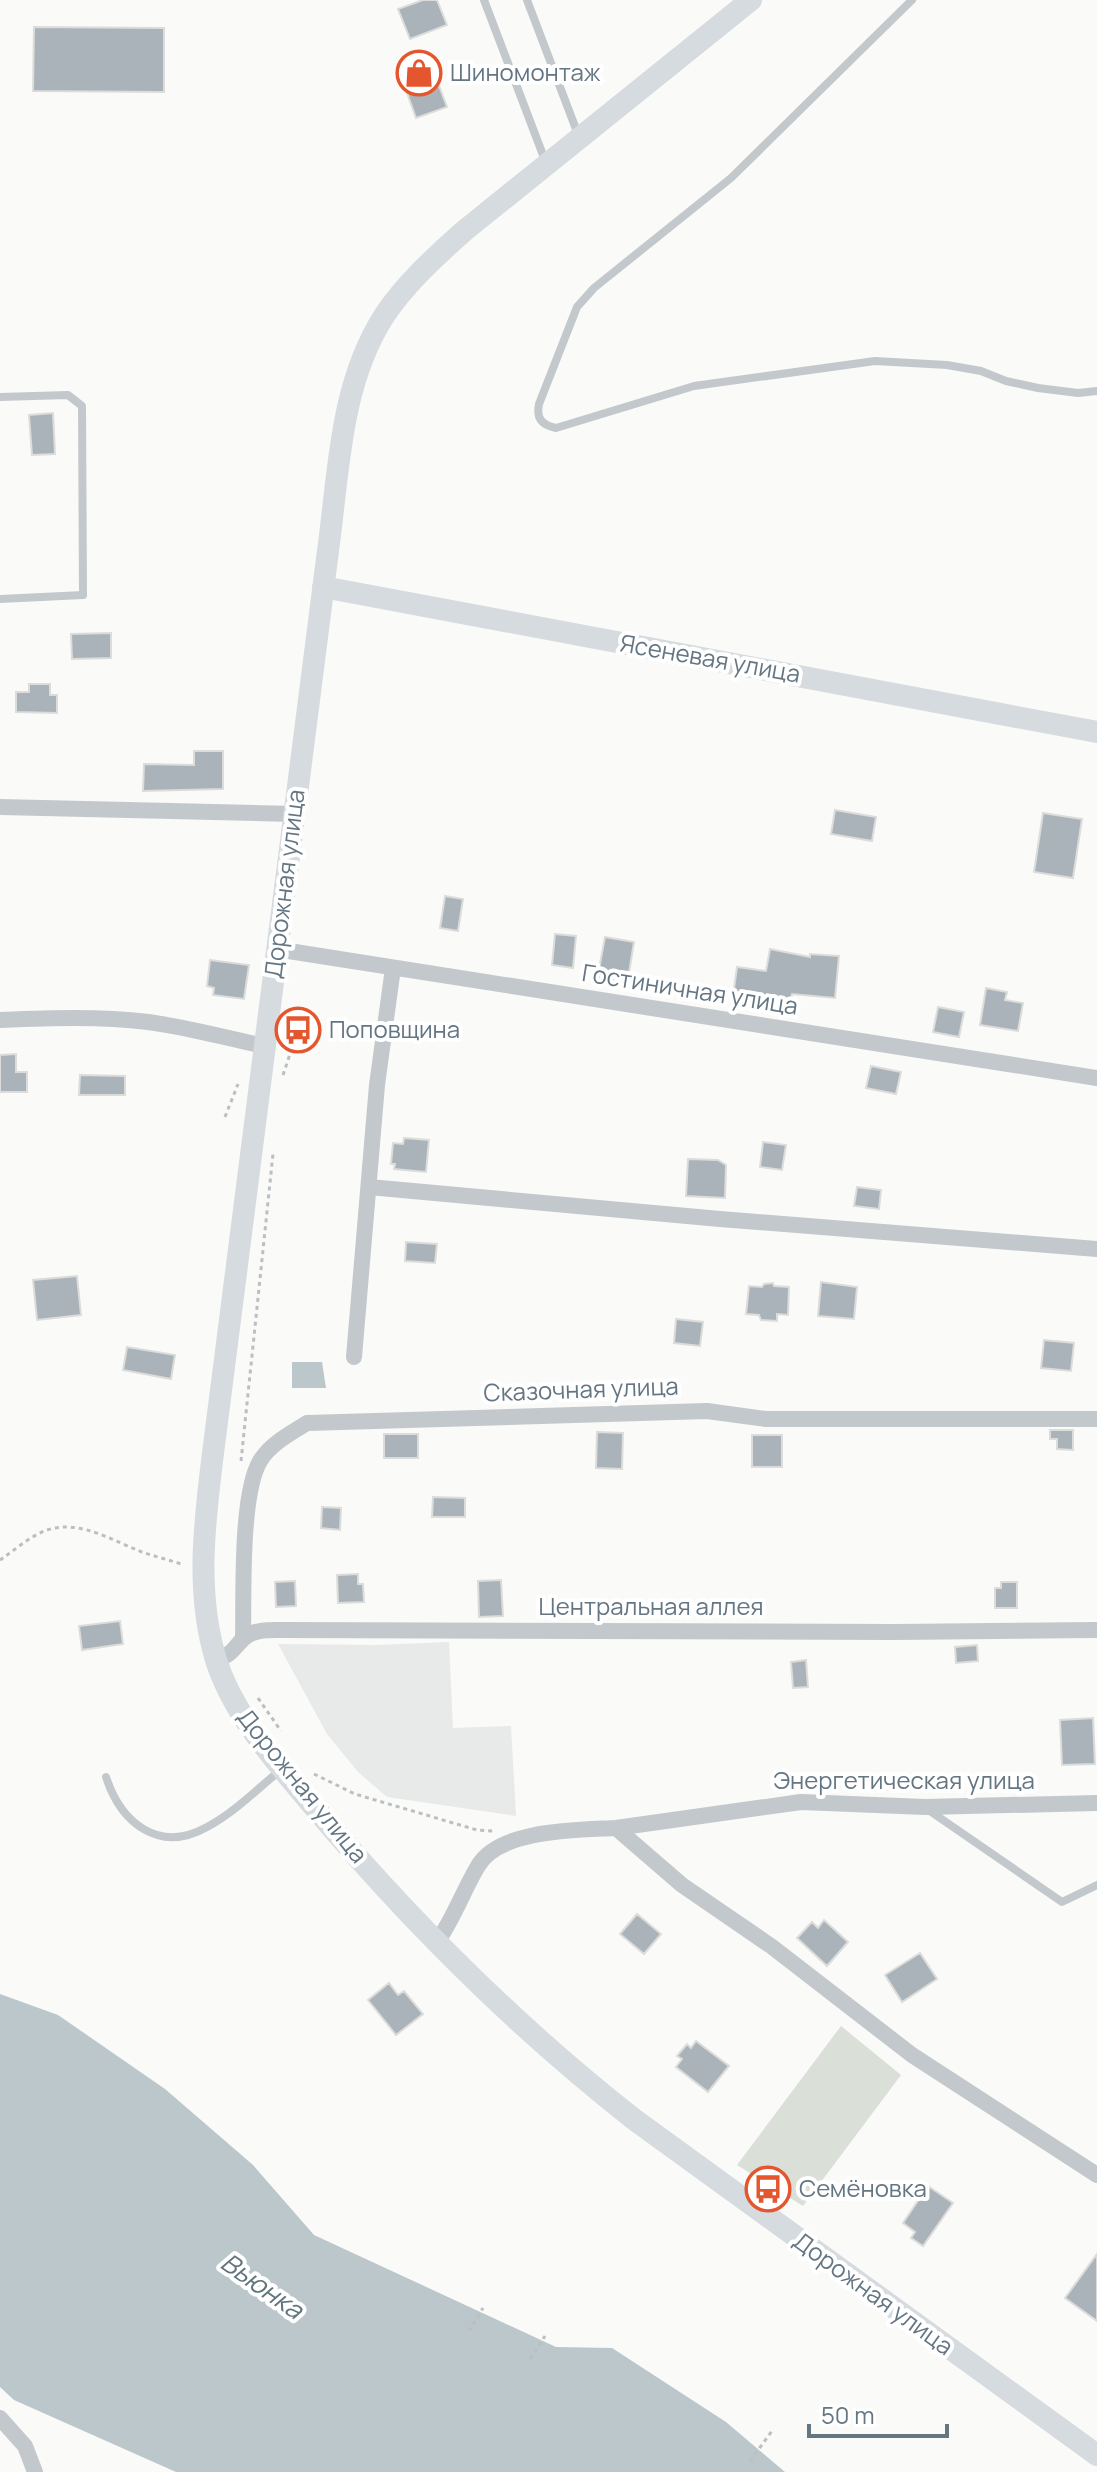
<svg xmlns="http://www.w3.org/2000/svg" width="1097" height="2472" viewBox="0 0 1097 2472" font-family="Manrope,sans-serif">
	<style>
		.built { fill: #e8e9e9 }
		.green { fill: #dadfd7 }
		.water { fill: #bbc7cb }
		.building { fill: #aab3b9; stroke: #dcdcda; stroke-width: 2 }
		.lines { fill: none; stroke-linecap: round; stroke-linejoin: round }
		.path { stroke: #bbbfc2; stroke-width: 3; stroke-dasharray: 4 4; stroke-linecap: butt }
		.service { stroke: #c3c8cc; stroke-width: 8 }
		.minor { stroke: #c3c8cc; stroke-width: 16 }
		.secondary { stroke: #d6dbdf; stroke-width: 22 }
		.labels { text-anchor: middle; stroke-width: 8; stroke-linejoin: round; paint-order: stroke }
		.poi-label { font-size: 24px; fill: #657683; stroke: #fff; text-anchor: start }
		.street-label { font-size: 24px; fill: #657683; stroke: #fff }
		.water-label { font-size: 26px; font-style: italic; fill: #60757c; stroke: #fff }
	</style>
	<rect width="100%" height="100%" fill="#fafaf8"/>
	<path class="built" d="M449 1642 453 1728 511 1726 516 1816 387 1797 358 1772 327 1734 278 1644 377 1645Z"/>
	<path class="green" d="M841 2026 901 2075 803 2206 737 2165Z"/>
	<path class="water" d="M292 1362H322L326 1388H292Z
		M0 1994 58 2015 165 2089 253 2165 314 2235 556 2347 612 2348 726 2422 785 2472H176L14 2400 0 2387Z"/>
	<path class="building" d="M423 0H437L447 25 410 39 398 9Z
		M34 27 164 28V92L33 91Z
		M430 62 447 107 416 118 400 73Z
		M53 413 55 454 32 455 29 415Z
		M111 633V658L72 659 71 634Z
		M29 684H50V695H57V713L16 712V692H29Z
		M194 751H223V789L143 791 144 764 194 765Z
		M835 810 876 817 872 841 831 834Z
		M1043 813 1082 819 1073 878 1034 872Z
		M445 896 463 899 458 931 440 928Z
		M555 934 576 936 573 968 552 965Z
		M605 937 634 942 627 985 597 980Z
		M770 949 810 957V954L839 956 835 998 792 994 789 1007 733 996 737 967 766 971Z
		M210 960 249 965 244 999 213 995 214 988 207 986Z
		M986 988 1007 992 1005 1000 1023 1003 1018 1031 980 1025Z
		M938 1007 964 1012 959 1037 933 1032Z
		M16 1054V1072H27V1092H0V1055Z
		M871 1066 901 1072 896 1094 866 1088Z
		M80 1075 125 1076V1095H79Z
		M404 1138 429 1140 426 1172 394 1169 395 1164H391L393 1143 403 1144Z
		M763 1142 786 1145 782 1170 760 1167Z
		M688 1159 718 1160 726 1165 725 1198 686 1196Z
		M857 1187 881 1190 879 1209 854 1206Z
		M406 1242 437 1244 435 1263 405 1261Z
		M77 1276 81 1315 37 1320 33 1280Z
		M821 1282 857 1287 854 1319 818 1316Z
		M773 1283 774 1286 789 1287 788 1315 777 1314V1321L761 1320 759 1315 746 1314 749 1286 762 1287 764 1284Z
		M676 1319 703 1322 700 1346 674 1343Z
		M1044 1340 1074 1343 1071 1371 1041 1368Z
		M127 1347 175 1355 171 1379 123 1370Z
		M1050 1430H1073V1450L1057 1449V1439H1050Z
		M597 1432 623 1433 622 1469 596 1468Z
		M384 1434H418V1458H384Z
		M752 1435H782V1467H752Z
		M433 1497 465 1498V1517H432Z
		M322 1507 341 1508 340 1530 321 1528Z
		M358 1574V1584H363L364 1602 338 1603 337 1575Z
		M501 1580 503 1616 479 1617 478 1581Z
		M295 1581 296 1606 276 1607 275 1582Z
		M1001 1582H1017V1608H995V1588H1001Z
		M120 1621 123 1644 82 1650 79 1626Z
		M977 1645 978 1661 956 1663 955 1647Z
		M806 1660 808 1687 793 1688 791 1662Z
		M1093 1718 1095 1764 1062 1765 1060 1720Z
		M637 1914 661 1934 644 1954 620 1934Z
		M824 1920 848 1942 827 1966 797 1938 812 1922 818 1928Z
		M920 1953 937 1979 902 2002 885 1975Z
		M389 1983 398 1995 404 1991 423 2014 396 2035 368 2000Z
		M696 2041 729 2066 708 2092 676 2067 682 2059 677 2056 687 2044 691 2048Z
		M928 2186 953 2203 923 2246 911 2238 915 2232 903 2223Z
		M1097 2254V2321L1065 2298Z"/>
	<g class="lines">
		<path class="path" d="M283 1075 298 1030
			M225 1117 238 1084
			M241 1461 273 1154
			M0 1560C15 1550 30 1536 47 1530 80 1519 113 1541 142 1552 156 1557 170 1560 184 1565
			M258 1698 281 1731
			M314 1774 355 1794 477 1830 493 1831
			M469 2331 483 2308
			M530 2359 545 2336
			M750 2461 772 2431"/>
		<path class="service" d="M484 0 546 163
			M527 0 579 137
			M912 0 731 178 594 288 577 307 539 404C536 419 542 425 556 428L694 386 875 361 947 365 981 371 1006 381 1038 388 1078 393 1097 391
			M0 397 68 395 82 406 83 595 0 599
			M106 1777C121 1823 159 1854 207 1827 234 1813 258 1788 282 1769
			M927 1809 1062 1902 1097 1885"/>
		<path class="minor" d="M0 807 294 814
			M276 949 1097 1078
			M0 1020C50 1018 99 1016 148 1022 187 1027 226 1038 264 1046
			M369 1187 720 1219 1097 1249
			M354 1357 377 1085 393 968
			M243 1639C244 1597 240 1495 260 1461 270 1444 291 1433 307 1423L707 1411 766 1419H1097
			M216 1659C233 1654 231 1651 243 1639 253 1629 269 1630 282 1630L894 1632 1097 1630
			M616 1828 801 1802 925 1807 1097 1803
			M437 1942C454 1918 463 1891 478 1866 499 1829 579 1830 616 1828L682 1885 771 1946 912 2055 1097 2175
			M0 2418 25 2446 35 2472"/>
		<path class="secondary" d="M751 0 464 231C435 257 405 284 384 316 341 383 339 467 329 543L212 1461C204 1527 196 1594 216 1660 233 1714 274 1759 309 1801 407 1918 515 2026 635 2120L1097 2455
			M323 587 1097 732"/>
	</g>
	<defs>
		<g id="shop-ring" transform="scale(2.3)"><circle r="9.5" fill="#fff" stroke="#e4572e" stroke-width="1.5"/><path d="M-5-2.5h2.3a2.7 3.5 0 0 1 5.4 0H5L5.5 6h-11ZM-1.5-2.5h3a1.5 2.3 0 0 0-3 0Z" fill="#e4572e"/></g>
		<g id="bus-ring" transform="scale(2.3)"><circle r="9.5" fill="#fff" stroke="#e4572e" stroke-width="1.5"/><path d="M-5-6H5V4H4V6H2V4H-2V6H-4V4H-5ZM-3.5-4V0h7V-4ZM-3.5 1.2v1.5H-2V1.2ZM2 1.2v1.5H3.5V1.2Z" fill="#e4572e"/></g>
	</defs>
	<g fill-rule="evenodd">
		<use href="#shop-ring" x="419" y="73"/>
		<use href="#bus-ring" x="298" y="1030"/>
		<use href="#bus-ring" x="768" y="2189"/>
	</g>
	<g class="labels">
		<g class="poi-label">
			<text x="450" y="81">Шиномонтаж</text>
			<text x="329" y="1038">Поповщина</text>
			<text x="799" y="2197">Семёновка</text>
		</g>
		<g class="street-label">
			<text transform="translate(710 659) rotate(10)" y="8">Ясеневая улица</text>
			<text transform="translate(285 884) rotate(-83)" y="8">Дорожная улица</text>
			<text transform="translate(690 990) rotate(9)" y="8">Гостиничная улица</text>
			<text transform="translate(581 1390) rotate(-2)" y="8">Сказочная улица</text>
			<text x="651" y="1615">Центральная аллея</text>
			<text x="904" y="1789">Энергетическая улица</text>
			<text transform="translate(302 1786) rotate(51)" y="8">Дорожная улица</text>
			<text transform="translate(873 2294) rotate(36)" y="8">Дорожная улица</text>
		</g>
		<g class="water-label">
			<text transform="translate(262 2286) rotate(35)" y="9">Вьюнка</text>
		</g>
	</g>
	<path d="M809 2424v12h138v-12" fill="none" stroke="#657683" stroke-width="4"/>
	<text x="821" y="2424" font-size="24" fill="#657683" stroke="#ffffff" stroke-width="6" paint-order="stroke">50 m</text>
</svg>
